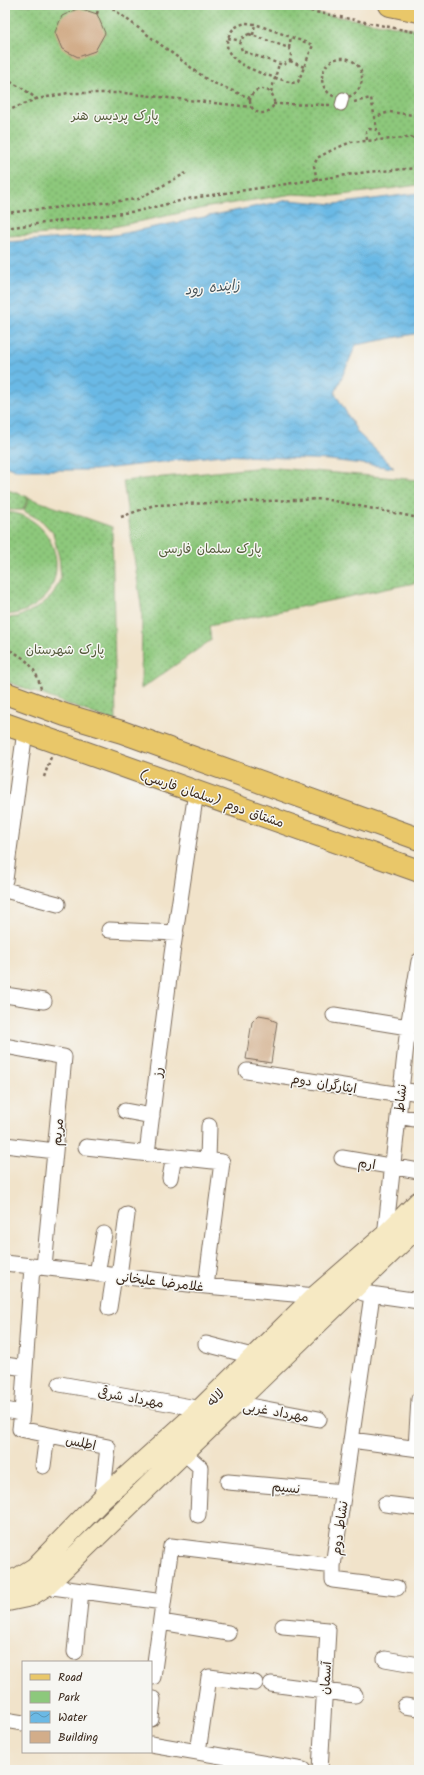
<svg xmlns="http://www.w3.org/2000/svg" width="424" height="1775" viewBox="0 0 424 1775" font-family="Kalam,'Playpen Sans Arabic',sans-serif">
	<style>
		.green { fill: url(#green-dots); stroke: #64794d }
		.water { fill: url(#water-waves); stroke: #537282 }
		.building { fill: #d2ad8a }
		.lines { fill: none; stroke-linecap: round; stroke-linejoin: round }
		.pedestrian-casing { stroke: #7b6b5a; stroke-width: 13 }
		.minor-casing { stroke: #7b6b5a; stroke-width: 17 }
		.secondary-casing { stroke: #7b6b5a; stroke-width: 23 }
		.primary-casing { stroke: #7b6b5a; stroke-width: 24 }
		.path { stroke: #7b6b5a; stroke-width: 2.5; stroke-dasharray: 3 3; stroke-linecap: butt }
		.pedestrian { stroke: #fff; stroke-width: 11 }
		.minor { stroke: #fff; stroke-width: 15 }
		.secondary { stroke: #f6e9c3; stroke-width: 21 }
		.primary { stroke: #e9c769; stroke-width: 22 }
		.labels { text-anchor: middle; stroke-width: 3; stroke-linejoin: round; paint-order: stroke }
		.park-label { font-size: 13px; fill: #54593a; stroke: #f6f6f2 }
		.street-label { font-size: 13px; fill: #3b2a1e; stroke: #f6f6f2 }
		.water-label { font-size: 14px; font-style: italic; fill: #49555a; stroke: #f6f6f2 }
	</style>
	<defs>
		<pattern id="green-dots" width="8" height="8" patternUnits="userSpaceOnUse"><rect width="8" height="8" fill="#8dc87c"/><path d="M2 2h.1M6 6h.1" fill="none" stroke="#74a365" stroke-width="1.8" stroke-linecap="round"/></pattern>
		<pattern id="water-waves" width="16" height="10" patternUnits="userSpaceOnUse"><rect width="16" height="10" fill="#6bb9e5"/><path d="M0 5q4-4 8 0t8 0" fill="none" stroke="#5997b9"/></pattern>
	</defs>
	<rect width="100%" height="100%" fill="#f6f6f2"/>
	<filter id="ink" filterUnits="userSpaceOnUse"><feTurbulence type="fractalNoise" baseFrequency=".025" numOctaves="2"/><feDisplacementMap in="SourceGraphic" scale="8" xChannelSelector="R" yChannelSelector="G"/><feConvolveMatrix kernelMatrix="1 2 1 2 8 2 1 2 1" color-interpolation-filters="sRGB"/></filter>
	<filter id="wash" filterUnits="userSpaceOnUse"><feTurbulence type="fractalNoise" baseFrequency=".012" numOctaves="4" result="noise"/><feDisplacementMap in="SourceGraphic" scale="16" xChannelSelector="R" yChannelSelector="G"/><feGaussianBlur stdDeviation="0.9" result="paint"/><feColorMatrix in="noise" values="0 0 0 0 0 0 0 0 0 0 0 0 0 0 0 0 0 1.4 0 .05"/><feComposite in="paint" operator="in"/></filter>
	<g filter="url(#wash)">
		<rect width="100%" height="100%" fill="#f1e3ca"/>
		<path class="green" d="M5 5H284L321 14 419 30V185L334 196 293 194 209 207 108 228 35 235 5 236Z
			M265 467 419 480V582L209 626 211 640 141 689 142 612 123 481Z
			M5 489 28 497 23 510H5Z
			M29 498 112 527 116 722 5 681V618L18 617 39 607 52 596 61 578 59 557 53 533 42 521 24 511Z
			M5 512C15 512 26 516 34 522 62 542 65 586 34 606 25 612 16 614 5 615Z"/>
		<path class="water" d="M419 193V333L356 345 335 393 358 433 394 468 330 460 221 455 95 470H15L5 466V242L115 235 288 200 335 204Z"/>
		<g id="blocks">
			<path class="building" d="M79 8 97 14 105 33 95 51 78 57 62 49 55 32 62 16Z
				M259 1015 270 1017 272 1020 277 1022 271 1063 246 1059 252 1022Z"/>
		</g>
	</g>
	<g filter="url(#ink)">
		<use href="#blocks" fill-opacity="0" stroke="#7b6b5a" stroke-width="1"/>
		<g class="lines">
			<g class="pedestrian-casing">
				<path id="pedestrian" d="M341 105 343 98"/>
			</g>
			<g class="minor-casing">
				<path id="minor" d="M5 880 25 731
					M5 890 58 904
					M109 930 176 933
					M5 995 44 1001
					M334 1015 408 1027
					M5 1046 64 1057 44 1267
					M247 1071 401 1095
					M401 1090 419 1093
					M125 1111 152 1116
					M398 1116 419 1120
					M5 1145 55 1151
					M86 1147 222 1162 206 1286
					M147 1153 172 954 196 792
					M342 1158 419 1171
					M208 1160 209 1126
					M170 1178 174 1156
					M385 1236 408 1027 419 961
					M5 1263 206 1286 316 1296
					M97 1274 104 1234
					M119 1276 127 1215
					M363 1293 419 1301
					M372 1295 333 1566V1580L397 1588
					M109 1308 114 1276
					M206 1344 256 1357
					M5 1365 25 1368
					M60 1384 202 1409
					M233 1403 319 1419
					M5 1410 22 1413 20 1429 108 1447 102 1499
					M22 1413 32 1266
					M351 1440 419 1449
					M416 1448 419 1399
					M183 1452 200 1467 198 1515
					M43 1466 47 1435
					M228 1482 344 1492
					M385 1504 419 1508
					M45 1586 163 1602
					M161 1622 228 1633
					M283 1626 328 1630 320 1770
					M75 1652 81 1591
					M385 1659 419 1665
					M151 1677H153L171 1546 333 1566
					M271 1684 355 1695
					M405 1706 419 1708
					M151 1719 153 1699
					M5 1720 23 1723
					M151 1744 303 1770
					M198 1752 209 1677 255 1683"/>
			</g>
			<g class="secondary-casing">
				<path id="secondary" d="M5 1583 19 1578 35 1568 102 1499 191 1419 316 1296 385 1236 419 1202
					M5 1601 29 1596 45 1586 419 1225"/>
			</g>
			<g class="primary-casing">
				<path id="primary" d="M390 5 419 11
					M5 693 65 715 122 732 419 839
					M5 724 419 871"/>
			</g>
			<path class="path" d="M108 5 209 81 250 98
				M281 5 419 33
				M97 14 99 5
				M246 23 255 24 313 45 298 82 292 83C273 76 219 66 228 38 231 29 237 25 246 23Z
				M249 34 289 48 291 55 290 61 283 65 242 51 240 44 243 37Z
				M253 35 255 24
				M228 38 241 41
				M289 48 291 37
				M322 78a20 20 0 1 1 40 0a20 20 0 1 1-40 0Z
				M290 61 304 67
				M5 79 22 88 37 99 68 93H124L251 107
				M250 101a12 12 0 1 1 24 0a12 12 0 1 1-24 0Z
				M271 92 279 64
				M354 102 371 98 377 130
				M273 104 331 105
				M5 117 7 111 36 99
				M373 118 389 112 413 115 419 113
				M367 140 366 132 369 129 377 130 381 139
				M317 180 314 166 317 158 332 150 351 142 419 137
				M5 213 138 199 186 173
				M5 228 138 211 192 198 367 172 419 168
				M121 517 154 505 324 499 419 518
				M5 648C26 657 36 667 41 689
				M44 777 51 757"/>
			<use href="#pedestrian" class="pedestrian"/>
			<use href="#minor" class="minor"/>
			<use href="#secondary" class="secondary"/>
			<use href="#primary" class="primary"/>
		</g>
	</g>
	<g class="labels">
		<g class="park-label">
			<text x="115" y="120">پارک پردیس هنر</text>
			<text x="210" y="553">پارک سلمان فارسی</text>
			<text x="65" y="654">پارک شهرستان</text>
		</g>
		<g class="street-label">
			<text transform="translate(212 798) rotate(19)" y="5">مشتاق دوم (سلمان فارسی)</text>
			<text transform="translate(157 1072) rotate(-83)" y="5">رز</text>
			<text transform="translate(324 1083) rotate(9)" y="5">ایثارگران دوم</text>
			<text transform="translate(400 1098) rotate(-84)" y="5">نشاط</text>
			<text transform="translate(57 1132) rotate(-85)" y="5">مریم</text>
			<text transform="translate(367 1163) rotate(9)" y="5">ارم</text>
			<text transform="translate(160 1281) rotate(7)" y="5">غلامرضا علیخانی</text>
			<text transform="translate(131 1397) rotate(10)" y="5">مهرداد شرقی</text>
			<text transform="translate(215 1397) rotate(-44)" y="5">لاله</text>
			<text transform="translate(276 1411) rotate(10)" y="5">مهرداد غربی</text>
			<text transform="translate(81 1442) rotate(12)" y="5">اطلس</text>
			<text transform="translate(286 1487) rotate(5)" y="5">نسیم</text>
			<text transform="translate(339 1528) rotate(-82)" y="5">نشاط دوم</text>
			<text transform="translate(325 1678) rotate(-86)" y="5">آسمان</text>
		</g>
		<g class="water-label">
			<text transform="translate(212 287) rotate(-6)" y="5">زاینده رود</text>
		</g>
	</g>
	<rect width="424" height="1775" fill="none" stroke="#f6f6f2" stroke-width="20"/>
	<rect x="22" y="1661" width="130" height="92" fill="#f6f6f2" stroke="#aba49d"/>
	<rect x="30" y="1674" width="20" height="6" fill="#e9c769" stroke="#aba49d"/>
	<text x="58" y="1681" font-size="12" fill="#3b2a1e">Road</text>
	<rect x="30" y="1691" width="20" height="12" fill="#8dc87c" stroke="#aba49d"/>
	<text x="58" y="1701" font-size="12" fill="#3b2a1e">Park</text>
	<rect x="30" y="1711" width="20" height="12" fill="url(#water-waves)" stroke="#aba49d"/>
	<text x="58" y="1721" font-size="12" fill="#3b2a1e">Water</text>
	<rect x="30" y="1731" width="20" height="12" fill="#d2ad8a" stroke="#aba49d"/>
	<text x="58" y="1741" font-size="12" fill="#3b2a1e">Building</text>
</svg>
